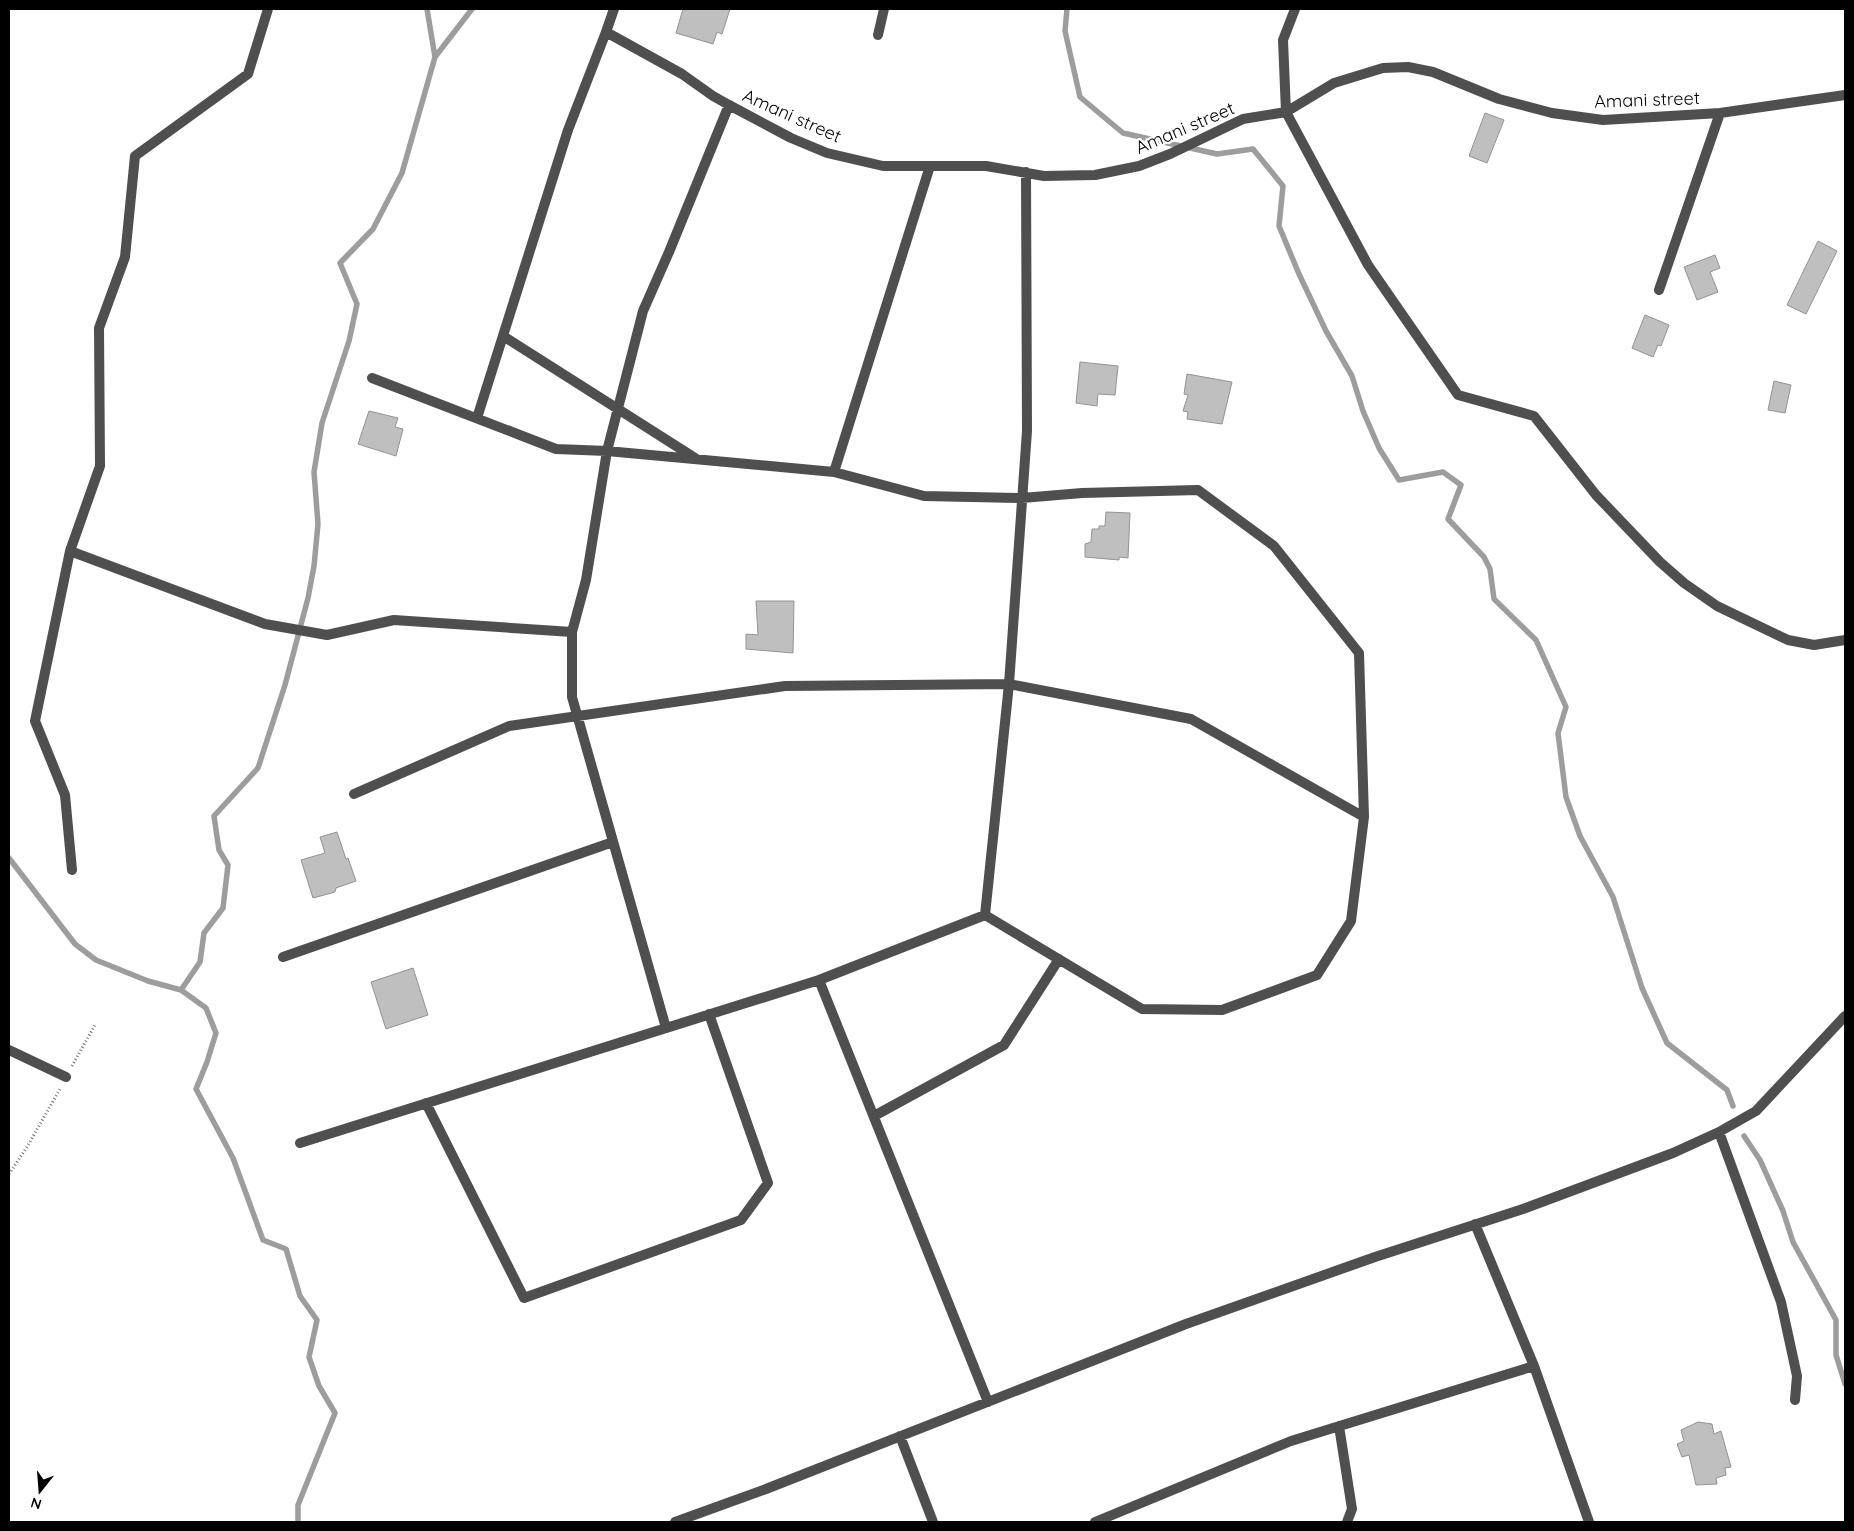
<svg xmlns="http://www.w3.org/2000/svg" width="1854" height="1531" viewBox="0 0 1854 1531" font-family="Quicksand,sans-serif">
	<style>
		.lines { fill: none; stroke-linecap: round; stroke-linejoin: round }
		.stream { stroke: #9d9d9d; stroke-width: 5.5 }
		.building { fill: #bfbfbf; stroke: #939393 }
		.path { stroke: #717171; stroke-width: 3; stroke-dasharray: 1 2.5; stroke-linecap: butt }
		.minor { stroke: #4f4f4f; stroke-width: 10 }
		.labels { text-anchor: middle; stroke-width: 4.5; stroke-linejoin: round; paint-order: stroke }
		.street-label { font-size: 18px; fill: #000; stroke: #fff }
	</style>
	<rect width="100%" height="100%" fill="#fff"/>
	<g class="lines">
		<path class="stream" d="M1067 9 1065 31 1080 97 1123 133 1217 154 1253 149 1283 186 1279 226 1299 274 1326 331 1352 376 1363 411 1379 448 1399 480 1443 472 1461 485 1448 519 1484 557 1490 569 1494 599 1536 640 1566 707 1558 733 1566 797 1580 836 1613 897 1642 988 1667 1043 1727 1090 1733 1106
			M435 57 472 9
			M9 858 75 944 96 960 148 981 181 990 206 1008 216 1033 207 1062 196 1089 233 1158 263 1240 286 1249 300 1296 317 1320 309 1357 319 1386 335 1413 298 1505V1522
			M181 990 200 962 204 933 223 908 228 865 219 850 214 816 258 768 285 685 308 598 314 566 318 524 314 472 322 423 349 341 357 304 340 263 373 229 402 173 435 57 427 9
			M1744 1136 1760 1160 1783 1211 1793 1242 1836 1320V1355L1845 1384"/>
	</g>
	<path class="building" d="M683 9H730L722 34 717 32 713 44 676 33Z
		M1485 113 1504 120 1487 163 1469 156Z
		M1818 241 1837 251 1806 314 1787 305Z
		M1715 255 1720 268 1710 272 1718 292 1697 300 1684 267Z
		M1645 315 1669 325 1661 346 1658 345 1653 357 1632 348Z
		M1080 362 1118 366 1115 395 1098 394 1097 406 1076 403Z
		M1187 374 1232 382 1222 424 1187 419 1188 412 1183 411 1188 395 1184 394Z
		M1774 381 1791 385 1785 413 1768 410Z
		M369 411 398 418 395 427 403 429 396 456 358 444Z
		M1106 512 1130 513 1128 558 1119 557V560L1085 557V544L1091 542 1092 529H1099V526H1105Z
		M756 601H794L793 653 746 649V634L758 635Z
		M337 832 346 859 348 858 356 881 336 888 335 892 313 898 301 860 325 853 320 837Z
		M413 968 428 1015 386 1029 371 982Z
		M1698 1422 1712 1424 1714 1434 1721 1431 1731 1467 1725 1468 1726 1475 1716 1478 1717 1484 1696 1485 1689 1455 1682 1457 1677 1444 1684 1441 1681 1430Z"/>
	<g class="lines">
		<path class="path" d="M72 1066 95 1025
			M9 1174 27 1147 60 1089"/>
		<path class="minor" d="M614 9 606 32 682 74 713 96 729 105 791 138 827 153 883 166H986L1044 176 1095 175 1139 166 1170 154 1243 119 1286 112 1334 83 1383 68 1408 67 1433 72 1499 99 1552 113 1603 120 1720 113 1845 95
			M1295 9 1283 40 1286 112 1368 265 1458 395 1534 416 1596 495 1660 562 1684 583 1717 606 1788 640 1814 645 1845 640
			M878 35 884 9
			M1659 290 1720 113
			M503 336 695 458
			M372 378 556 449 607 451 834 472 924 496 1022 498 1082 493 1198 490 1274 546 1359 653 1364 817 1351 921 1317 975 1222 1010 1142 1009 985 915
			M477 418 568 130 606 32
			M834 472 930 166
			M70 551 265 624 327 635 394 620 572 632
			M354 794 509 726 785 686 1009 684 1191 719 1364 817
			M72 870 65 795 35 721 70 551 100 466 99 328 125 257 135 156 248 74 268 9
			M283 957 613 842
			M819 980 988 1402
			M666 1028 572 697V632L586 580 607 451 643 311 669 252 729 105
			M9 1050 66 1077
			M426 1103 524 1298 741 1220 768 1183 709 1014
			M874 1116 1004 1045 1059 959
			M1719 1132 1781 1302 1797 1376 1795 1400
			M300 1143 819 980 985 915 1009 684 1027 431 1026 172
			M1475 1224 1534 1366 1589 1522
			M1339 1426 1352 1509 1347 1522
			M900 1436 933 1522
			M675 1522 766 1489 1186 1324 1375 1257 1523 1209 1673 1153 1719 1132 1756 1111 1845 1016
			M1095 1522 1291 1441 1534 1366"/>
	</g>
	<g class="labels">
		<g class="street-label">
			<text transform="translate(1647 100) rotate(-2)" y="6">Amani street</text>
			<text transform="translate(792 116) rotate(24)" y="6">Amani street</text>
			<text transform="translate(1185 128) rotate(-23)" y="6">Amani street</text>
		</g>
	</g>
	<rect width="1854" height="1531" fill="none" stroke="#000000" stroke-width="20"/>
	<g transform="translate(40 1491) rotate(197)" stroke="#ffffff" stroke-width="4" paint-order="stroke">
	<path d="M0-4L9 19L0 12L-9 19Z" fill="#000000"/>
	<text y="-8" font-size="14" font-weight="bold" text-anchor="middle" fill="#000000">N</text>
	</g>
</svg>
